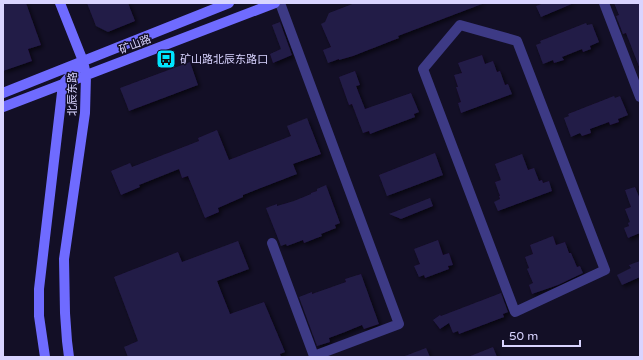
<svg xmlns="http://www.w3.org/2000/svg" width="643" height="360" viewBox="0 0 643 360" font-family="'Varela Round','Noto Sans SC',sans-serif">
	<style>
		.building { fill: #241b47; filter: url(#shadow) }
		.lines { fill: none; stroke-linecap: round; stroke-linejoin: round }
		.street { stroke: #3d3a85; stroke-width: 10 }
		.secondary { stroke: #6f6bff; stroke-width: 10 }
		.labels { text-anchor: middle; stroke-width: 3; stroke-linejoin: round; paint-order: stroke }
		.street-label { font-size: 11px; fill: #d9d4ff; stroke: #130f26 }
		.poi-label { font-size: 11px; fill: #d9d4ff; stroke: #130f26; text-anchor: start }
	</style>
	<defs>
		<filter id="shadow"><feDropShadow dx="2.5" dy="2.5" stdDeviation="2" flood-color="#0009"/></filter>
	</defs>
	<rect width="100%" height="100%" fill="#130f26"/>
	<path class="building" d="M3 3H26L41 45 28 49 32 61 3 71Z
		M87 3H128L135 21 108 32 96 26Z
		M355 3H482V4L398 36 399 38 353 56 339 60V59L328 63 323 50 331 47 321 24 325 22 329 13Z
		M544 3H574L541 17 536 6Z
		M614 3H640V69L626 33 623 34 616 16 619 15Z
		M280 22 292 55 273 63 270 54 281 49 272 25Z
		M586 23 587 25 592 24 599 42 590 46 591 49 583 52 582 49 562 57 564 60 554 63 553 60 543 64 536 45 541 43 540 41Z
		M482 55 485 64 493 61 497 72 500 71 505 85 508 84 512 94 461 113 458 103 461 102 456 87H458L454 75 462 73 458 63Z
		M190 62 198 85 129 111 120 88Z
		M355 71 360 85 356 86 365 109 411 93 419 112 414 114 415 117 383 129 370 134 369 131 363 133 352 104 349 105 339 77Z
		M614 96 615 98 620 96 628 115 618 119 619 122 610 125 609 122 590 129 591 133 582 136 580 133 571 137 564 118 569 116 568 114Z
		M307 118 321 154 293 164 297 174 243 195V197L218 208 219 212 205 218 188 176 182 178 179 169 139 185 140 187 121 195 111 171 130 163 132 167 199 141 198 138 217 130 229 160 291 136 287 126Z
		M435 153 443 175 387 196 379 175Z
		M522 154 528 170 534 168 539 181 542 180 543 183 549 181 552 191 498 211 494 202 500 199 499 196H500L495 182 501 180 495 164Z
		M326 185 340 223 335 225 336 228 321 234 322 236 304 243 303 240 287 246 286 244 281 246 266 208 277 204V206L294 201 311 194V193L317 191V189Z
		M635 187 640 199V233L628 238 624 228 629 226 628 223 630 222 625 209 631 207 625 190Z
		M430 198 433 206 401 219 389 214Z
		M553 236 556 245 565 242 569 253H571L577 267 580 266 583 273 558 285 532 294 529 285 533 283 527 269 529 268 525 257 533 254 530 245Z
		M438 240 443 255 449 253 453 265 448 266 449 269 425 278 424 275 419 277 414 266 420 264 414 249Z
		M238 241 249 269 217 281 230 314 264 302 285 352 280 354 281 357H128L124 347 138 341 114 277 178 252 182 262Z
		M640 261V277L622 285 617 275 631 268 629 265Z
		M361 274 379 324 364 329 362 325 345 332 329 338 330 342 317 346 299 297 312 292V294L346 282 345 279Z
		M501 293 508 312 503 314 504 317 459 334 458 331 453 333 449 323 440 329 433 320 440 315 441 316Z
		M493 347 497 357H468Z
		M426 348 430 357H405V356Z"/>
	<g class="lines">
		<path class="street" d="M604 3 640 97
			M460 25 517 41 605 270 515 312 423 69Z
			M272 243 314 356 399 324 280 3"/>
		<path class="secondary" d="M60 3 83 61 86 75 85 113 64 259 65 313 67 341 69 357
			M3 93 229 3
			M3 107 275 3
			M45 357 39 316V289L63 84 83 61"/>
	</g>
	<defs>
		<g id="bus-square" transform="scale(1)"><rect x="-9" y="-9" width="18" height="18" rx="4" fill="#00e5ff" stroke="#130f26"/><path d="M-5-6H5V4H4V6H2V4H-2V6H-4V4H-5ZM-3.5-4V0h7V-4ZM-3.5 1.2v1.5H-2V1.2ZM2 1.2v1.5H3.5V1.2Z" fill="#111"/></g>
	</defs>
	<g fill-rule="evenodd">
		<use href="#bus-square" x="166" y="59"/>
	</g>
	<g class="labels">
		<g class="street-label">
			<text transform="translate(135 44) rotate(-21)" y="4">矿山路</text>
			<text transform="translate(72 94) rotate(-90)" y="4">北辰东路</text>
		</g>
		<g class="poi-label">
			<text x="180" y="63">矿山路北辰东路口</text>
		</g>
	</g>
	<rect width="643" height="360" fill="none" stroke="#d9d4ff" stroke-width="8"/>
	<path d="M503 340v6h77v-6" fill="none" stroke="#d9d4ff" stroke-width="2"/>
	<text x="509" y="340" font-size="12" fill="#d9d4ff" stroke="#130f26" stroke-width="3" paint-order="stroke">50 m</text>
</svg>
